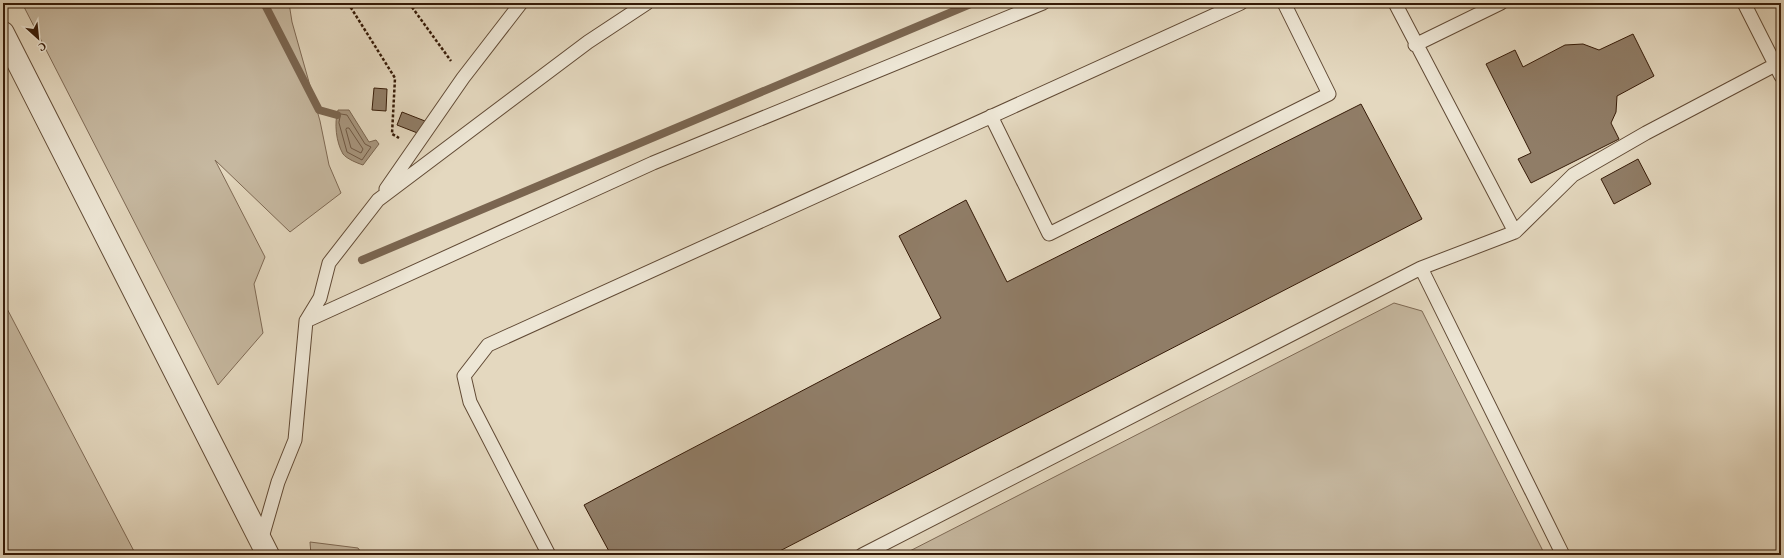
<svg xmlns="http://www.w3.org/2000/svg" width="1784" height="558" viewBox="0 0 1784 558" font-family="Vollkorn,serif">
	<style>
		.green { fill: #c6b8a0; stroke: #7e6954 }
		.water { fill: #a89780; stroke: #7a6550 }
		.lines { fill: none; stroke-linecap: round; stroke-linejoin: round }
		.shore { stroke: #6e5844; stroke-width: 1 }
		.stream { stroke: #7a6550; stroke-width: 8 }
		.building { fill: #907d67; stroke: #351a07 }
		.service-casing { stroke: #614a35; stroke-width: 15 }
		.tertiary-casing { stroke: #614a35; stroke-width: 24 }
		.path { stroke: #351a07; stroke-width: 2.5; stroke-dasharray: 3 2; stroke-linecap: butt }
		.service { stroke: #ede6d5; stroke-width: 13 }
		.tertiary { stroke: #ede6d5; stroke-width: 22 }
	</style>
	<rect width="100%" height="100%" fill="#e4d8bf"/>
	<filter id="stains"><feTurbulence type="fractalNoise" baseFrequency=".005" numOctaves="4"/><feColorMatrix values="0 0 0 0 .2 0 0 0 0 .09 0 0 0 0 .02 0 0 0 .5 -.17"/></filter>
	<radialGradient id="worn" r=".72"><stop offset=".6" stop-color="#630" stop-opacity="0"/><stop offset="1" stop-color="#630" stop-opacity=".3"/></radialGradient>
	<path class="green" d="M22 3H289L292 22 320 121 329 165 341 193 290 232 215 160 265 257 254 284 263 333 218 385Z
		M3 301 136 555H3Z
		M1394 303 1422 311 1545 555H902Z
		M310 542 358 548 363 555H311Z"/>
	<path class="water" d="M338 110H349L369 142 376 140 379 144 363 165C357 163 347 159 343 154 336 142 334 123 338 110Z"/>
	<g class="lines">
		<path class="shore" d="M341 114 347 115 365 144 371 147 362 160 347 152 339 123Z
			M347 128H349L363 149 361 153 351 148 346 130Z"/>
		<path class="stream" d="M264 3 319 110 337 115
			M362 260 973 3"/>
	</g>
	<path class="building" d="M1633 34 1654 76 1617 96 1616 112 1611 123 1619 139 1531 183 1518 159 1531 153 1486 64 1515 50 1523 67 1565 45 1583 44 1599 50Z
		M374 88 387 89 386 111 372 110Z
		M1361 104 1422 219 772 555H611L584 505 941 318 899 236 966 200 1007 282Z
		M402 112 425 121 420 134 397 125Z
		M1638 159 1651 184 1614 204 1601 179Z"/>
	<g class="lines">
		<g class="service-casing">
			<path id="service" d="M1744 3 1781 76
				M1415 45 1501 3
				M991 116 1049 234 1329 94 1284 3
				M386 189 463 78 521 3
				M1515 232 1573 175 1646 133 1775 65
				M1421 268 1563 555
				M306 321 320 298 329 263 378 200 588 42 647 3
				M261 541 278 482 295 440 306 321 653 163 1043 3
				M549 555 470 402 464 376 488 345 1241 3
				M862 555 1421 268 1515 232 1395 3"/>
		</g>
		<g class="tertiary-casing">
			<path id="tertiary" d="M3 33 268 555"/>
		</g>
		<path class="path" d="M348 3 395 78 392 134 399 138
			M409 3 451 61"/>
		<use href="#service" class="service"/>
		<use href="#tertiary" class="tertiary"/>
	</g>
	<rect width="1784" height="558" fill="none" stroke="#e4d8bf" stroke-width="16"/>
	<rect x="4" y="4" width="1776" height="550" fill="none" stroke="#351a07" stroke-width="2"/>
	<rect x="8" y="8" width="1768" height="542" fill="none" stroke="#351a07"/>
	<g transform="translate(38 38) rotate(153)" stroke="#ede6d5" stroke-width="3" paint-order="stroke">
	<path d="M0-3L7 15L0 10L-7 15Z" fill="#351a07"/>
	<text y="-6" font-size="11" font-weight="bold" text-anchor="middle" fill="#351a07">С</text>
	</g>
	<rect width="100%" height="100%" filter="url(#stains)"/>
	<rect width="100%" height="100%" fill="url(#worn)"/>
</svg>
